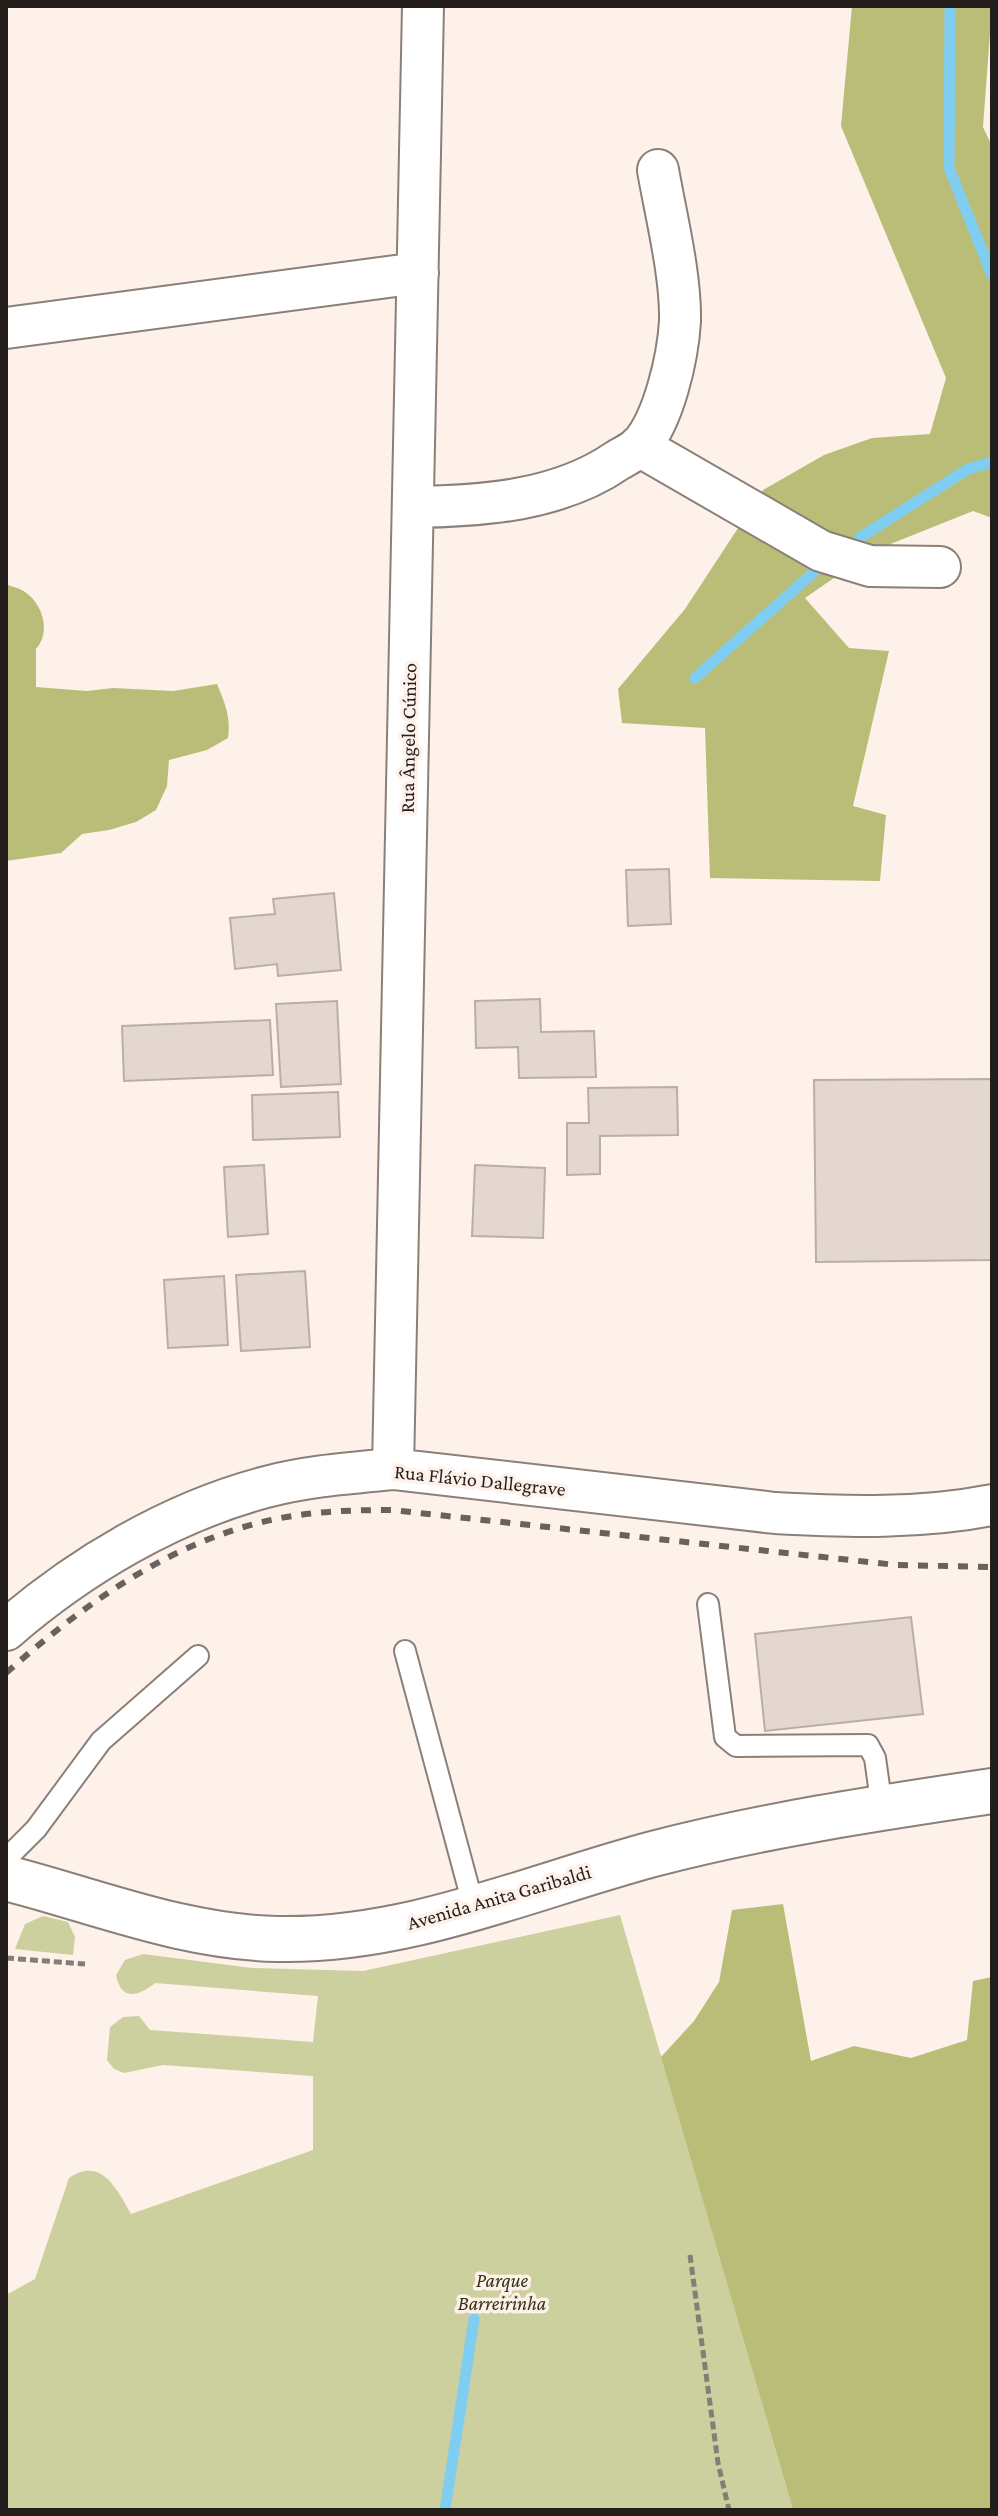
<svg xmlns="http://www.w3.org/2000/svg" width="998" height="2516" viewBox="0 0 998 2516" font-family="'Crimson Pro',serif">
	<style>
		.green { fill: #cccf9e }
		.forest { fill: #babd77 }
		.lines { fill: none; stroke-linecap: round; stroke-linejoin: round }
		.stream { stroke: #7fcef1; stroke-width: 11 }
		.building { fill: #e4d7cf; stroke: #baaea7; stroke-width: 2 }
		.service-casing { stroke: #8b8078; stroke-width: 24 }
		.minor-casing { stroke: #8b8078; stroke-width: 44 }
		.secondary-casing { stroke: #8b8078; stroke-width: 48 }
		.path { stroke: #867d78; stroke-width: 5; stroke-dasharray: 8 4; stroke-linecap: butt }
		.service { stroke: #fff; stroke-width: 20 }
		.minor { stroke: #fff; stroke-width: 40 }
		.secondary { stroke: #fff; stroke-width: 44 }
		.rail { stroke: #69615d; stroke-width: 6; stroke-dasharray: 10 10; stroke-linecap: butt }
		.labels { text-anchor: middle; stroke-width: 7; stroke-linejoin: round; paint-order: stroke }
		.street-label { font-size: 20px; fill: #231e1b; stroke: #fef1e9 }
		.park-label { font-size: 20px; font-style: italic; fill: #333415; stroke: #fef1e9 }
	</style>
	<rect width="100%" height="100%" fill="#fef1e9"/>
	<path class="green" d="M620 1915 793 2510H6V2295L35 2279 69 2178C101 2156 117 2189 131 2214L313 2150V2076L163 2065 124 2073 114 2069 107 2060 110 2027 123 2017 139 2016 150 2030 313 2042 318 1996 155 1983C138 1997 121 2001 116 1975L125 1960 143 1954 252 1968 363 1971Z
		M43 1916 68 1922 75 1937 73 1955 15 1949 25 1924Z"/>
	<path class="forest" d="M852 6H992L983 127 992 146V518L973 511 873 551 805 598 849 648 889 651 853 806 886 815 880 881 710 878 705 728 622 723 618 689 685 609 763 490 824 455 872 438 930 434 946 378 841 126Z
		M6 584C12 587 20 588 25 592 43 604 51 632 36 649V687L87 691 113 688 173 691 217 684C225 703 231 718 228 738L207 750 169 760 167 786 156 810 136 822 109 830 82 834 61 853 6 861Z
		M783 1904 811 2061 854 2046 911 2058 967 2040 973 1981 992 1977V2510H793L661 2057 694 2021 719 1982 732 1910Z"/>
	<g class="lines">
		<path class="stream" d="M950 6 949 168 992 275
			M859 538 968 469 992 462
			M695 678 815 571
			M445 2510 474 2319"/>
	</g>
	<path class="building" d="M669 869 671 924 628 926 626 870Z
		M334 893 341 970 278 976 277 964 235 969 230 918 275 914 273 899Z
		M540 999 541 1032 594 1031 596 1077 519 1078 518 1047 476 1048 475 1001Z
		M337 1001 341 1084 281 1087 276 1004Z
		M270 1020 273 1075 124 1081 122 1026Z
		M992 1079V1260L816 1262 814 1080Z
		M677 1087 678 1135 600 1136V1174L567 1175V1123H589L588 1088Z
		M338 1092 340 1137 253 1140 252 1095Z
		M264 1165 268 1234 228 1237 224 1167Z
		M475 1165 545 1168 543 1238 472 1236Z
		M305 1271 310 1347 241 1351 236 1275Z
		M224 1276 228 1345 168 1348 164 1280Z
		M911 1617 923 1714 765 1731 755 1634Z"/>
	<g class="lines">
		<g class="service-casing">
			<path id="service" d="M708 1604 725 1737 736 1746 868 1745 875 1758 882 1808
				M405 1651 474 1908
				M6 1859 36 1829 101 1741 198 1656"/>
		</g>
		<g class="minor-casing">
			<path id="minor" d="M6 328 418 273
				M639 446 821 551 870 566 940 567
				M413 507C483 506 559 501 618 460 625 456 633 452 639 447 664 421 678 356 680 321 681 275 666 216 658 170
				M393 1469 423 6
				M6 1630C80 1566 171 1512 266 1487 307 1476 351 1473 393 1469L775 1513C848 1517 921 1519 992 1505"/>
		</g>
		<g class="secondary-casing">
			<path id="secondary" d="M6 1878C96 1901 182 1937 277 1939 407 1942 530 1887 653 1854 764 1825 878 1808 992 1791"/>
		</g>
		<path class="path" d="M6 1958 85 1964
			M690 2255 718 2463 729 2510"/>
		<use href="#service" class="service"/>
		<use href="#minor" class="minor"/>
		<use href="#secondary" class="secondary"/>
		<path class="rail" d="M6 1673C85 1603 175 1538 281 1518 318 1511 354 1510 392 1510L896 1565 992 1567"/>
	</g>
	<g class="labels">
		<g class="street-label">
			<text transform="translate(408 738) rotate(-89)" y="7">Rua Ângelo Cúnico</text>
			<text transform="translate(480 1480) rotate(6)" y="7">Rua Flávio Dallegrave</text>
			<text transform="translate(499 1897) rotate(-16)" y="7">Avenida Anita Garibaldi</text>
		</g>
		<g class="park-label">
			<text x="502" y="2287">Parque<tspan x="502" dy="23">Barreirinha</tspan></text>
		</g>
	</g>
	<rect width="998" height="2516" fill="none" stroke="#231e1b" stroke-width="16"/>
</svg>
